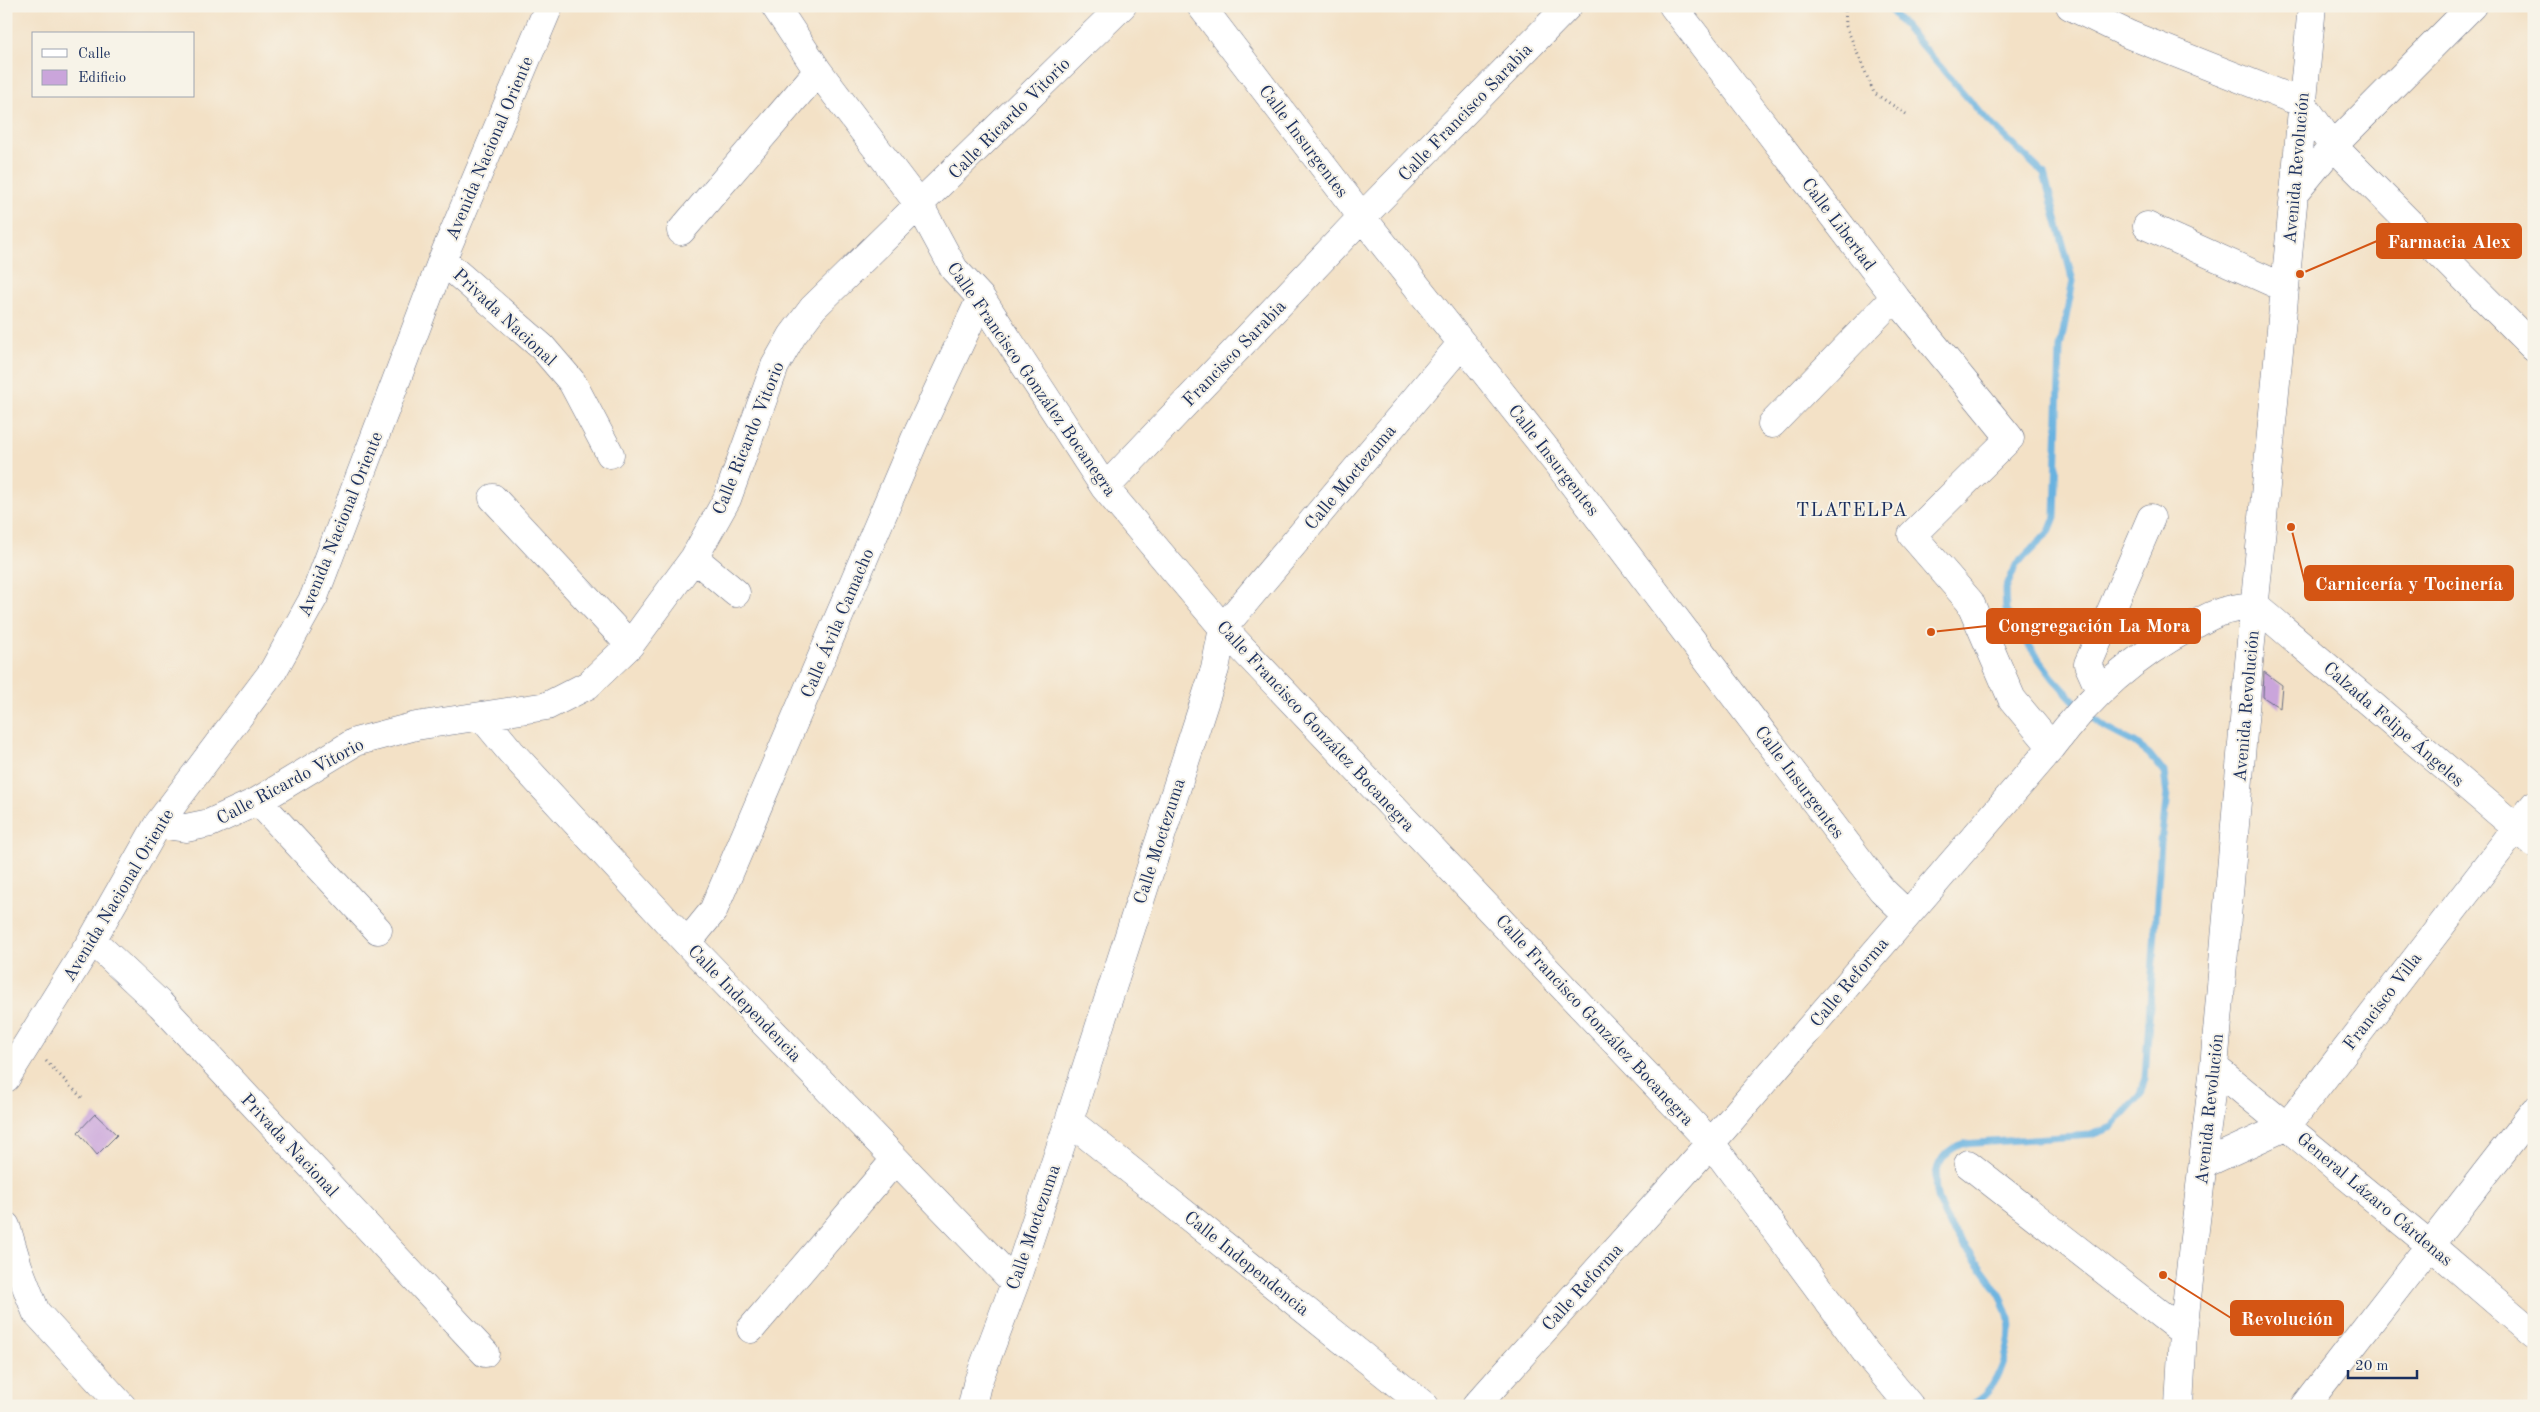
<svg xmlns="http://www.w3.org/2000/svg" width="2540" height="1412" viewBox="0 0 2540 1412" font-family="'Old Standard TT',serif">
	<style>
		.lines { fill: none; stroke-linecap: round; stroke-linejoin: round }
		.stream { stroke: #69b2e0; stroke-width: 7 }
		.building { fill: #caa5db }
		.minor-casing { stroke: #676d82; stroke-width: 29 }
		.path { stroke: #676d82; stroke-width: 3; stroke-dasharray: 1 4; stroke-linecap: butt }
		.minor { stroke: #fff; stroke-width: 28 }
		.labels { text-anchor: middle; stroke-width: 4; stroke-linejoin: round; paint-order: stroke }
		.street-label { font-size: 18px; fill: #1b2f5e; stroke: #f7f3e8 }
		.neighbourhood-label { font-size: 19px; letter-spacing: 1px; fill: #1b2f5e; stroke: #f7f3e8 }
		.leader { fill: none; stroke: #d45514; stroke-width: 2 }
		.callout-dot { fill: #d45514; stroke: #f7f3e8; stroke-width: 2 }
		.callout { fill: #d45514; stroke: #d45514; stroke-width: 2 }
		.callout-label { font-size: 19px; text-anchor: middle; font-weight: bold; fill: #fff }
	</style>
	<rect width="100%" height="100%" fill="#f7f3e8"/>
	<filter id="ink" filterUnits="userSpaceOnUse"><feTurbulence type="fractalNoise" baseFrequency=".02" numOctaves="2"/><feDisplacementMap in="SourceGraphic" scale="10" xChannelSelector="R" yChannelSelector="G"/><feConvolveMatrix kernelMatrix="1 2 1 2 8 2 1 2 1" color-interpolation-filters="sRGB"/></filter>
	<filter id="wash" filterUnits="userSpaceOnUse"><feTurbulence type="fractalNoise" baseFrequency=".0096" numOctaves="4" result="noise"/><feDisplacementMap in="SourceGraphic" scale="20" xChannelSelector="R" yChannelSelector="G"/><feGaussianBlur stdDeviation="1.12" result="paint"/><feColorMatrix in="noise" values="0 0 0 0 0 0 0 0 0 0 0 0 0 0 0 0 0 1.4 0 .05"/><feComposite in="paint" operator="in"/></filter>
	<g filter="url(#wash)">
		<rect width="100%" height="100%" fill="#f3e1c6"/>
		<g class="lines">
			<path class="stream" d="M1887 6 1987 120 2044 174 2073 281 2060 348 2055 517 2049 532 2016 565 2005 591 2006 610 2019 632 2053 678 2078 705
				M1971 1406C1976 1401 1984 1397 1988 1391 2002 1375 2013 1341 2009 1319 2003 1284 1958 1246 1943 1213 1930 1186 1932 1154 1963 1144L2091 1135 2112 1127 2140 1096 2145 1078 2161 842 2167 794 2164 773 2149 754 2135 743 2106 728 2086 713"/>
		</g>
		<g id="blocks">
			<path class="building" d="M2264 672 2282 685 2280 708 2263 697Z
				M95 1114 117 1135 97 1155 78 1132Z"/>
		</g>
	</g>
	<g filter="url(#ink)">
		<use href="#blocks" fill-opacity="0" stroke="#676d82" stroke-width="1"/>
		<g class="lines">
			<g class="minor-casing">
				<path id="minor" d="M775 6 818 71 920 206 954 269 981 298 1105 488 1223 628 1711 1143 1867 1354 1910 1406
					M1201 6 1362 217 1564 472 1882 890 1907 914
					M1673 6 1895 297 2010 438 1912 535 1970 602 2012 699 2052 747
					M2070 6 2130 35 2302 103 2333 146 2534 348
					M2293 195 2333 146 2472 6
					M2147 226 2285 288
					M681 231 818 71
					M442 260 542 347 572 382 610 454
					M1772 424 1895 297
					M1105 488 1362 217 1568 6
					M493 498 630 645
					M694 558 736 593
					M2255 605 2534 843
					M2100 691 2088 664 2151 518
					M482 717 511 752 687 943 1015 1283
					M258 801 378 930
					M158 824 186 828 210 823 258 801 355 742 416 726 547 706 588 685 630 645 694 558 727 499 775 366 792 336 813 308 1122 6
					M92 940 161 1005 485 1353
					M687 943 713 911 915 439 981 298
					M2214 1067 2429 1244 2534 1334
					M6 1078 92 940 158 824 273 671 314 597 442 260 549 6
					M1069 1121 1425 1406
					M1968 1164 2183 1332
					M2204 1164 2287 1126 2534 805
					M6 1226 18 1266 36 1312 122 1406
					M751 1329 895 1160
					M972 1406 977 1384 1015 1283 1069 1121 1215 669 1223 628 1462 343
					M1476 1406 1711 1143 2052 747C2089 697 2134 656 2190 627 2200 622 2210 615 2221 612 2232 608 2244 607 2255 605
					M2179 1406 2183 1332 2214 1067 2249 663 2312 6
					M2305 1406 2534 1111"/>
			</g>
			<path class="path" d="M1845 6 1846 26 1874 93 1909 116
				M46 1061 82 1098"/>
			<use href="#minor" class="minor"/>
		</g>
	</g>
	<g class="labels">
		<g class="street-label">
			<text transform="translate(1465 112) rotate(-46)" y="6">Calle Francisco Sarabia</text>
			<text transform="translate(1009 118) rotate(-45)" y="6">Calle Ricardo Vitorio</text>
			<text transform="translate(1304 141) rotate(53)" y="6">Calle Insurgentes</text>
			<text transform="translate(489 148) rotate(-67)" y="6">Avenida Nacional Oriente</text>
			<text transform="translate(2296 168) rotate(-85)" y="6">Avenida Revolución</text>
			<text transform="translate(1839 224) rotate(53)" y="6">Calle Libertad</text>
			<text transform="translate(505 317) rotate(43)" y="6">Privada Nacional</text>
			<text transform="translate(1234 353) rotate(-46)" y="6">Francisco Sarabia</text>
			<text transform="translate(1032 379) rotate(55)" y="6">Calle Francisco González Bocanegra</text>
			<text transform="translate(748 438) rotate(-68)" y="6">Calle Ricardo Vitorio</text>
			<text transform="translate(1554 460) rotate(52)" y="6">Calle Insurgentes</text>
			<text transform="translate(1350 477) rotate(-50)" y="6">Calle Moctezuma</text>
			<text transform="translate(340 524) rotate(-68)" y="6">Avenida Nacional Oriente</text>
			<text transform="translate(837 623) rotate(-67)" y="6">Calle Ávila Camacho</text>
			<text transform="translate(2246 706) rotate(-85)" y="6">Avenida Revolución</text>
			<text transform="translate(2394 724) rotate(41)" y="6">Calzada Felipe Ángeles</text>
			<text transform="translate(1316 726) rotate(47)" y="6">Calle Francisco González Bocanegra</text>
			<text transform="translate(290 781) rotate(-28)" y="6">Calle Ricardo Vitorio</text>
			<text transform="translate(1800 782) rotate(53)" y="6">Calle Insurgentes</text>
			<text transform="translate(1159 841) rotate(-72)" y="6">Calle Moctezuma</text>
			<text transform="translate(118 895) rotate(-59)" y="6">Avenida Nacional Oriente</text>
			<text transform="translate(1849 982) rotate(-50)" y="6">Calle Reforma</text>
			<text transform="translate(2382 1001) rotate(-53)" y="6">Francisco Villa</text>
			<text transform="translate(745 1003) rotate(46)" y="6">Calle Independencia</text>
			<text transform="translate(1595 1020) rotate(47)" y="6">Calle Francisco González Bocanegra</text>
			<text transform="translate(2209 1109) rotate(-84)" y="6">Avenida Revolución</text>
			<text transform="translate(290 1145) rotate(47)" y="6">Privada Nacional</text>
			<text transform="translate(2375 1199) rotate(40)" y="6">General Lázaro Cárdenas</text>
			<text transform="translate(1033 1227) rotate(-71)" y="6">Calle Moctezuma</text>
			<text transform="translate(1247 1263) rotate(39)" y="6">Calle Independencia</text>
			<text transform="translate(1582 1287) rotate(-48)" y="6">Calle Reforma</text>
		</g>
		<g class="neighbourhood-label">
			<text x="1852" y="516">TLATELPA</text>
		</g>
	</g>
	<path class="leader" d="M2300 274L2377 241M2291 527L2305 583M1931 632L1987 626M2163 1275L2231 1318"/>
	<g class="callout-dot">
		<circle cx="2300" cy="274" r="5"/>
		<circle cx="2291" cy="527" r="5"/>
		<circle cx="1931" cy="632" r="5"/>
		<circle cx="2163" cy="1275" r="5"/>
	</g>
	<g class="callout">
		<rect x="2377" y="224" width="144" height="34" rx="5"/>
		<rect x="2305" y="566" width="208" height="34" rx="5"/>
		<rect x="1987" y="609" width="213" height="34" rx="5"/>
		<rect x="2231" y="1301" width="112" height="34" rx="5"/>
	</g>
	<g class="callout-label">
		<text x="2449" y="248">Farmacia Alex</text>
		<text x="2409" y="590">Carnicería y Tocinería</text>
		<text x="2094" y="632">Congregación La Mora</text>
		<text x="2287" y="1325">Revolución</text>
	</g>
	<rect width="2540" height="1412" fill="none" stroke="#f7f3e8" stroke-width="25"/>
	<rect x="32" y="32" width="162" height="65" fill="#f7f3e8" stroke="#9fa5b1"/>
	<rect x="42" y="49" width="25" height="8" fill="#ffffff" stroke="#9fa5b1"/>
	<text x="78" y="58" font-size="15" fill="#1b2f5e">Calle</text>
	<rect x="42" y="70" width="25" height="15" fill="#caa5db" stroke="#9fa5b1"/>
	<text x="78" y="82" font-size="15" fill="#1b2f5e">Edificio</text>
	<path d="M2348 1370v8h69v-8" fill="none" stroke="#1b2f5e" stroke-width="2.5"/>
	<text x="2355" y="1370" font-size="15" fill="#1b2f5e" stroke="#f7f3e8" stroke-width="4" paint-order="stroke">20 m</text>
</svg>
